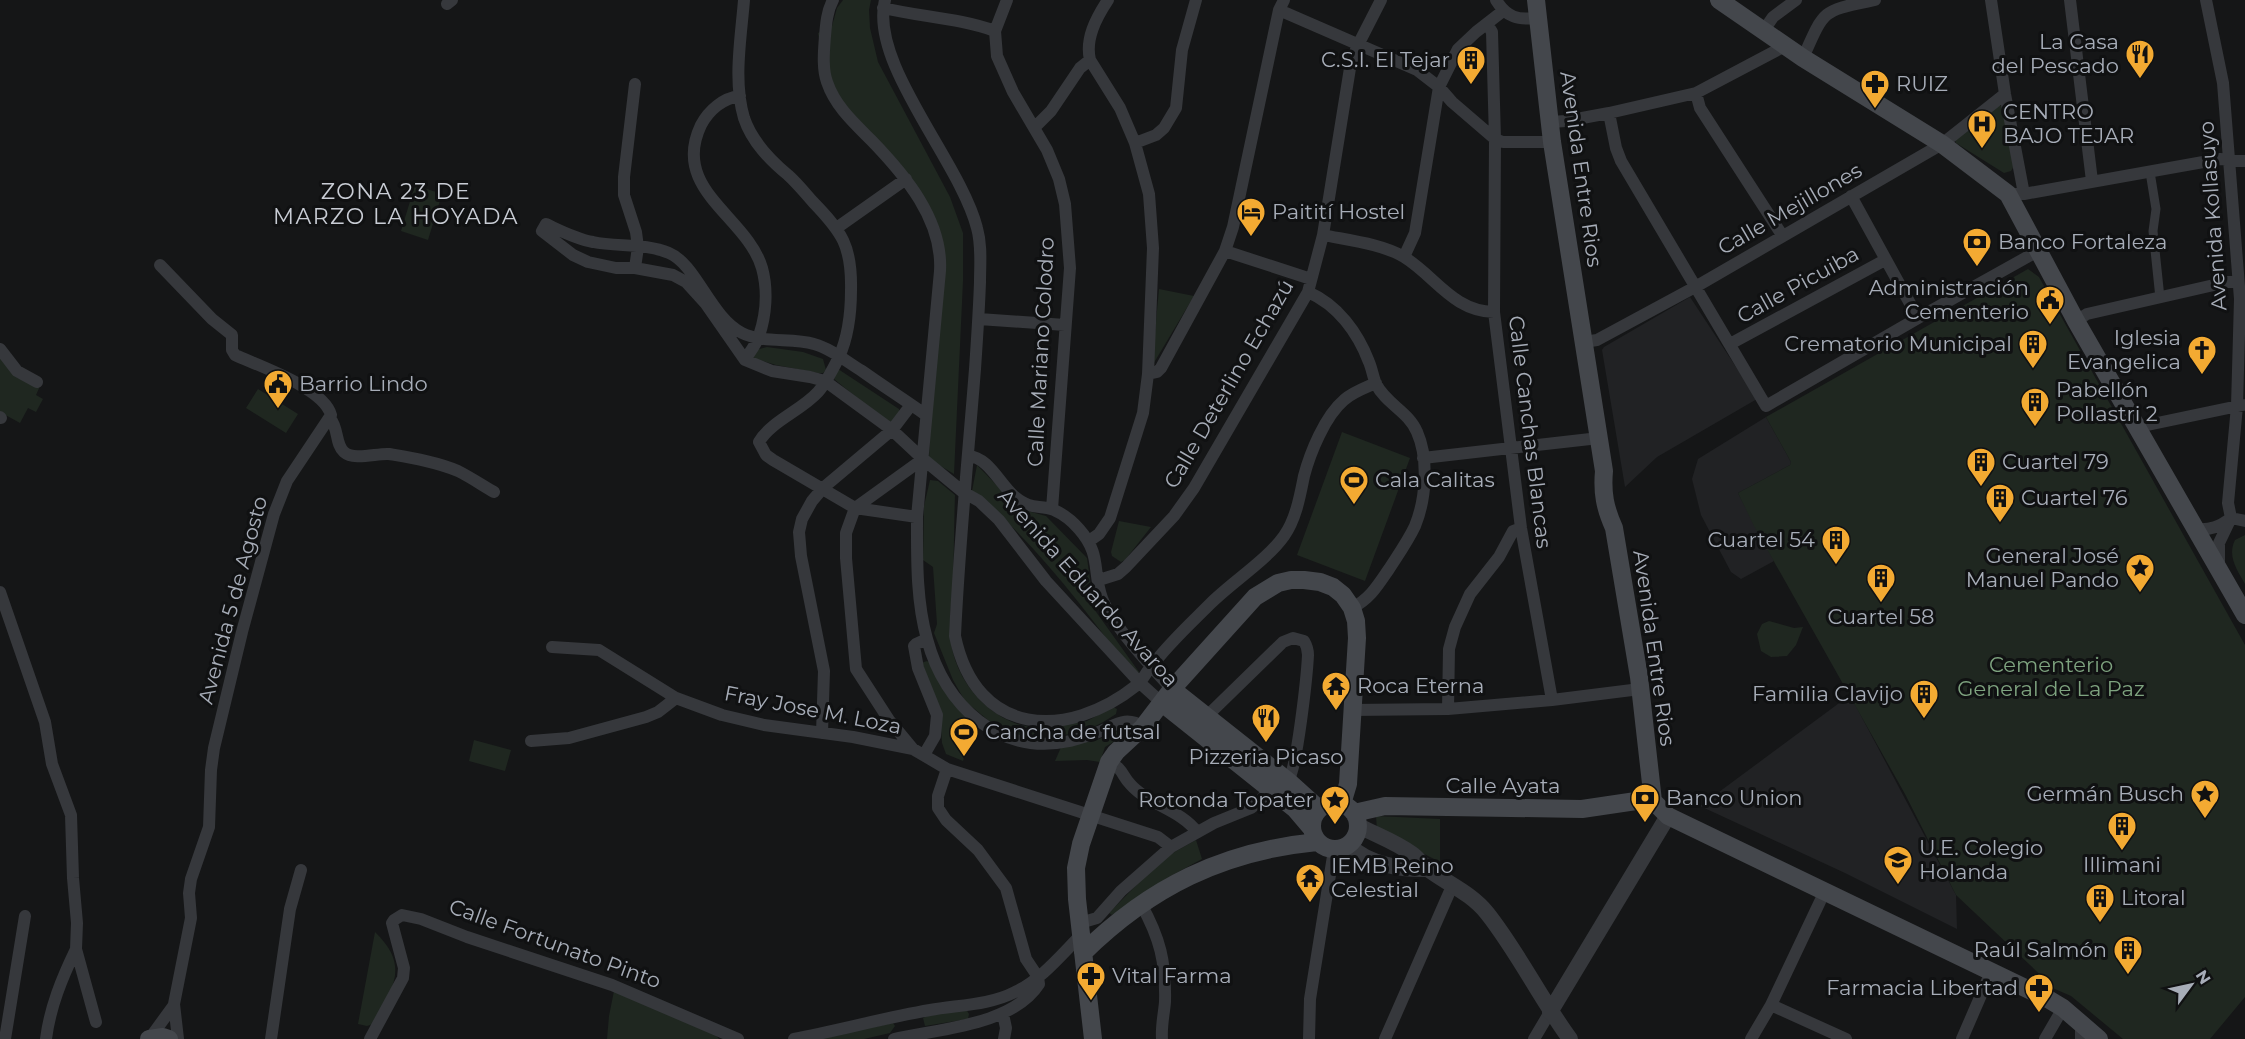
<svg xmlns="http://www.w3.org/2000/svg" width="2245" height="1039" viewBox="0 0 2245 1039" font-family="Montserrat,sans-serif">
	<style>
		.built { fill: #212224 }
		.green { fill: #1f2720 }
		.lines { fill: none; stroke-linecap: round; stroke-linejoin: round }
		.pedestrian { stroke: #36383c; stroke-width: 9 }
		.minor { stroke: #36383c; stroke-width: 12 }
		.tertiary { stroke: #36383c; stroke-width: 16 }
		.secondary { stroke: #44474c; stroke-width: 18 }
		.labels { text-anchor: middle; stroke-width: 6; stroke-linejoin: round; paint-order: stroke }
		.poi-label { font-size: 21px; fill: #a7adb8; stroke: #101112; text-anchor: start }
		.street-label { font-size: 21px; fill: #a7adb8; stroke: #101112 }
		.park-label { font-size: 21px; fill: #7ea37f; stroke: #101112 }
		.neighbourhood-label { font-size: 22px; letter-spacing: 1.5px; fill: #c8ccd4; stroke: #101112 }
	</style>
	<rect width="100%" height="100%" fill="#151617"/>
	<path class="built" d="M1690 297 1757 399 1657 457 1625 487 1602 350 1604 347Z
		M1766 417 1791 462 1790 465 1738 493 1774 561 1741 579 1731 572 1701 515 1692 479 1698 459Z
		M1850 695 1956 895 1957 929 1845 873 1700 806Z"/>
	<path class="green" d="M843 0H871L869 10 870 28 878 62 950 197 963 233V281L954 474 929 459 936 265 934 239 919 206 826 80 818 33 832 26 837 8Z
		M1998 105 2002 106 2014 166 2011 171 2004 173 1956 143 1954 138Z
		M415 185 442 194 428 240 401 231Z
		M2028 269 2039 277 2245 645V997L2210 1039H2123L2071 996 2048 986 2049 983 1956 895 1905 794 1754 526 1738 493 1790 465 1791 462 1766 417Z
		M1159 289 1194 296 1152 366Z
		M767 347 803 352 823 359 826 370 823 373H818L776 365 753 358 756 350Z
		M0 355 40 386 36 395 43 399 36 412 28 408 20 423 0 412Z
		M838 369 899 409 900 414 891 423 884 420 834 379Z
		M258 389 298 414 286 433 246 408Z
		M1342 432 1410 458 1365 581 1297 555Z
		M977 465 1020 509 1046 516 1087 558 1094 609 1139 672 1135 676C1087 613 1034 540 972 491Z
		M930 480 938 481 955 495C954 524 954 553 953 582 952 599 949 616 950 633 952 673 979 710 1017 724 1024 726 1032 727 1040 729L1041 734 1032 738 1010 732 994 725 965 701 953 680 934 633 937 624 933 567 923 560 924 506Z
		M1119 521 1151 527 1125 560 1121 562 1112 556 1111 552Z
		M2245 535V584C2237 570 2227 556 2235 540Z
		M1769 621 1794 628 1803 627 1796 645 1787 656 1771 657 1761 651 1757 634 1762 624Z
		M927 661 932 664 950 698 974 727 963 761 946 754 942 743 941 728 921 663Z
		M1113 707 1117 709 1116 714C1097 727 1079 734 1056 736L1054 731 1058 726 1087 721Z
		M1122 729 1127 730 1120 738 1105 747 1100 762 1087 760 1055 761 1062 745 1097 740Z
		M474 740 511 750 505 771 469 761Z
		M1376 816 1440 819V862L1377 830Z
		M1196 840 1202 859 1167 878 1112 915 1109 913 1162 859Z
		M375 932C411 967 392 988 373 1024L367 1026 358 1024Z
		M614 991 713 1032 719 1039H607L609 1016Z
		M966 1009 969 1014 968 1019 925 1026 923 1018 927 1016Z
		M893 1023 895 1026 890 1033 864 1039H816Z"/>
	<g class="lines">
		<path class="pedestrian" d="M2150 172 2156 209 2153 231 2160 298"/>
		<path class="minor" d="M744 0C741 38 733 81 744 118 752 142 770 160 788 175 797 183 805 193 813 202 842 232 852 246 851 290 851 312 848 337 839 357 833 369 826 383 818 392 802 410 770 422 759 442L766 455 773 460 855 508 917 517
			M833 0C827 11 826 24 825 36 824 50 822 68 827 82 835 106 854 123 871 140 905 175 943 220 940 271L917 517C917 557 916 600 927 639 945 706 999 756 1070 741 1081 738 1091 735 1101 731 1117 724 1127 716 1143 727
			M885 0C869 64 960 161 977 228 982 246 980 264 980 282 979 311 977 340 975 369 968 458 959 547 955 636 976 737 1067 741 1137 685 1143 680 1146 672 1151 667 1168 644 1190 624 1210 604 1232 582 1267 560 1284 536 1296 519 1300 496 1304 476 1310 453 1325 416 1344 400 1353 392 1365 388 1376 383
			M1007 0 995 31 997 56 1013 92 1047 150 1059 179 1065 204 1070 268 1052 509
			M1496 0C1507 18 1518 20 1538 18
			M1991 0 2005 94 2024 194
			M2070 0 2092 181
			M2206 0 2223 83 2240 299 2237 406 2228 503 2231 518 2219 543V566
			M447 4 452 0
			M883 8C921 17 959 18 995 31
			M1279 10 1417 70 1439 87 1452 102 1495 139 1503 142H1552
			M1487 24 1492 32 1495 139 1494 312 1521 528 1552 700
			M1764 30 1773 17 1796 0
			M1803 58C1825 8 1822 11 1875 0
			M635 84 624 177V195L636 232 638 247 635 268
			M1696 93 1700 108 1782 235
			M740 96C723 98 709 110 701 125 670 190 747 216 762 268 768 290 766 315 759 336 756 345 749 353 745 360
			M1609 113 1616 148 1621 161 1766 406 1918 318 2038 251
			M1550 122 1566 121 1609 113 1696 93 1785 46
			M1035 127 1051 111 1080 68 1090 60
			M1135 143 1156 135 1164 128 1176 108 1182 50 1196 0
			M2008 194H2024L2220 159 2245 161
			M1851 196 1918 318
			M838 227 906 179
			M1323 235C1347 240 1383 244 1404 257 1436 277 1453 311 1494 312
			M1225 251 1311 279
			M1404 257 1415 233 1439 87 1458 49 1476 32 1503 11
			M160 265 212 319 232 335V350L235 355C259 366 324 388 331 415L287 481 274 514 242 632 214 748 211 770 209 827 191 879 189 893 191 918 174 1004 178 1039
			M1308 292C1338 305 1358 333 1369 362 1372 369 1373 377 1376 384 1386 404 1409 412 1417 432 1429 459 1426 499 1415 526 1408 541 1398 555 1389 569 1378 585 1370 599 1352 608
			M979 319 1065 325
			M2076 321 2087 314 2227 282H2238
			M1584 342 1597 340 1697 286 1942 144 2005 94
			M1730 344 1885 260
			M0 349 17 371 37 382
			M1148 374 1157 372 1161 368 1225 251 1233 227 1279 10 1284 0
			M926 415C905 400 883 386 862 371 847 362 832 349 814 344 792 337 764 344 742 333 711 318 696 264 669 253 646 243 617 247 593 242 576 239 561 231 546 224L542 231 573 255 588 262 616 268H635L673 275 686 282 706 304 745 360 772 371 810 377 825 381 892 430 923 459 963 492 979 501 999 520 1046 581 1140 683 1162 703
			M0 417 1 418
			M330 418C339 429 335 444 344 452 354 461 377 453 389 454 412 458 437 462 458 471 470 477 482 485 494 492
			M2138 427 2243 405
			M968 456C989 457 1000 485 1015 497 1032 511 1039 504 1054 510 1063 514 1073 522 1079 529 1102 555 1092 571 1102 598 1112 625 1152 668 1172 689
			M1423 458 1599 438
			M2196 529C2211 530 2219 527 2231 518L2245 521
			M1089 541 1099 534 1110 518 1143 413 1148 374 1153 248 1149 194 1135 143 1120 108 1090 60C1085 39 1096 18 1108 0
			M1099 580 1118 574 1126 567 1174 516 1194 488 1308 292 1323 235 1351 62 1358 45 1381 0
			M0 592 45 722 52 764 71 815 73 878 77 923 76 949 96 1022
			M552 647 599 650 676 698 722 715 764 725 853 737 913 749 947 769 1158 837 1171 847
			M1448 709 1449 649 1455 627 1470 594 1499 557 1513 531 1521 528
			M1351 710 1448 709 1552 700 1640 689
			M1207 716 1283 642 1293 638 1304 641C1307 646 1308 649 1308 655 1307 675 1297 769 1288 781
			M822 733 824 671 801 556 799 532 802 519 812 501 823 488 892 430 911 405
			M531 741 569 738 646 717 658 712 676 698
			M913 749 889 720 856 669 846 558V533L855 508 923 459
			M924 755 935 736 937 715 918 668 914 646 916 644 927 639
			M1109 762C1124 769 1121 775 1131 785 1149 805 1181 810 1197 832
			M1141 904C1160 938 1166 962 1165 1002 1164 1014 1161 1026 1162 1039
			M1080 923 1097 918 1121 891 1171 847 1214 823 1251 808 1260 801 1270 788
			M1771 1005 1846 1039
			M1003 1014 1006 1028 1004 1039
			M150 1038 174 1005
			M5 1039 25 916
			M46 1039C50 1007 62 978 76 949
			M271 1039 290 909 301 870
			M370 1039 403 978 404 968 392 923 394 920 402 915 421 919 467 937 612 985 738 1039
			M794 1039C840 1030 884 1018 930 1010 958 1005 990 1005 1015 992 1041 980 1061 955 1081 935
			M894 1039C939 1029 1013 1025 1039 984L1038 977 1026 959 1006 888 978 850 946 820 938 808V796L947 769
			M1309 1039 1310 999 1334 850
			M1385 1039 1453 884
			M1534 1039 1550 1012
			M1751 1039 1771 1005 1825 891
			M1962 1039 1991 972
			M2045 1039 2063 1008
			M2081 1039V1030L2084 1025"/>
		<path class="tertiary" d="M1359 826C1376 835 1396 842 1412 854 1418 858 1422 865 1428 869 1448 884 1471 893 1487 913 1518 952 1540 998 1570 1039
			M1349 845C1367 864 1402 870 1427 869
			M1550 1012 1668 816"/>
		<path class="secondary" d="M1536 0 1552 142 1604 471C1602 493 1605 508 1614 528L1639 677 1653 801 1668 816 2048 999 2063 1008 2099 1039
			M1719 0 1803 58 1942 144 2008 194 2076 321 2245 615
			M1172 689 1288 781 1319 809
			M1162 703 1295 809 1312 829
			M1312 826a23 23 0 1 1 46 0a23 23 0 1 1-46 0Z
			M1354 813 1385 806 1582 809 1636 801H1653
			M1083 953C1150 887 1223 851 1317 842
			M149 1039 163 1037 169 1039
			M1093 1039 1077 899 1076 868 1081 844 1109 762 1116 752 1143 727 1172 689 1255 597 1278 583 1291 580H1304L1320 582 1333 587 1343 595 1352 608 1356 621 1357 638 1348 784 1342 804"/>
	</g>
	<defs>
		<g id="restaurant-pin" transform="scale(1.5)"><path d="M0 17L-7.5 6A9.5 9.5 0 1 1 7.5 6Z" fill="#f3aa32" stroke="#101112"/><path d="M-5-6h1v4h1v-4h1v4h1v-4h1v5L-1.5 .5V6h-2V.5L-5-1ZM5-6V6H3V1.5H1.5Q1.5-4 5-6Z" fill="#111"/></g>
		<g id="building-pin" transform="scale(1.5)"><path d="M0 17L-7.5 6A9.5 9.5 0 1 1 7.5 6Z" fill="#f3aa32" stroke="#101112"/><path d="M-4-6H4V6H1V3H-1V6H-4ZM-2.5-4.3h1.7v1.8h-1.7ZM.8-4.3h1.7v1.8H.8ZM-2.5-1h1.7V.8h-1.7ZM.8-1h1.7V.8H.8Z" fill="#111"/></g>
		<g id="pharmacy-pin" transform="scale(1.5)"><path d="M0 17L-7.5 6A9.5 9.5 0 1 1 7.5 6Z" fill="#f3aa32" stroke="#101112"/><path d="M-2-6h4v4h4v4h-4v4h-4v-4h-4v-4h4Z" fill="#111"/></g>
		<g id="hospital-pin" transform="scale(1.5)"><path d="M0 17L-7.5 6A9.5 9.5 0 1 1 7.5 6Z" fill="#f3aa32" stroke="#101112"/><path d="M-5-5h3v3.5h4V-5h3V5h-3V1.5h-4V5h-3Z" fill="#111"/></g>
		<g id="hotel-pin" transform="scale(1.5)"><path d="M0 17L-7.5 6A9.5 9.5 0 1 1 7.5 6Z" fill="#f3aa32" stroke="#101112"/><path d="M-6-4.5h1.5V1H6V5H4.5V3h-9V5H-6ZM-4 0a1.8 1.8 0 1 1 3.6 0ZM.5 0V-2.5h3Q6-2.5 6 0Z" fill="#111"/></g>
		<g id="bank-pin" transform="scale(1.5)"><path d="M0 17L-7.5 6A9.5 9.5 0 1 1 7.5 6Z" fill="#f3aa32" stroke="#101112"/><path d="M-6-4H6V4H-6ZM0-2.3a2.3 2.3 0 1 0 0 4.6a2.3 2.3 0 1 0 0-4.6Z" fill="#111"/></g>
		<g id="civic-pin" transform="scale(1.5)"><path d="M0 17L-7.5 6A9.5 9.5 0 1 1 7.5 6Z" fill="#f3aa32" stroke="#101112"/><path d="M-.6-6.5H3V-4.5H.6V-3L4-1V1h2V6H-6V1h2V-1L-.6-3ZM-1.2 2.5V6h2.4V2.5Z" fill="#111"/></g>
		<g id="church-pin" transform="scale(1.5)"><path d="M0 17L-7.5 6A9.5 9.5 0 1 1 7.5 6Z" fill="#f3aa32" stroke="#101112"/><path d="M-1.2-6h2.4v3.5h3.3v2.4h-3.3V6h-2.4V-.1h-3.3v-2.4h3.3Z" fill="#111"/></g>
		<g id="stadium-pin" transform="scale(1.5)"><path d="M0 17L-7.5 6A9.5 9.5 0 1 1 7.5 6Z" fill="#f3aa32" stroke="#101112"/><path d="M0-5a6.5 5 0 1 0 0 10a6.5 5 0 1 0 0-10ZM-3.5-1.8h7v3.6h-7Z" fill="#111"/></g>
		<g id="sight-pin" transform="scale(1.5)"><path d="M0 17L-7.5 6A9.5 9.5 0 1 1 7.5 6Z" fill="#f3aa32" stroke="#101112"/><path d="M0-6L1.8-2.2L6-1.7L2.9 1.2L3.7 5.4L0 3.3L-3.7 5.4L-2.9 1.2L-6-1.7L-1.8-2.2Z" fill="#111"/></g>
		<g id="temple-pin" transform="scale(1.5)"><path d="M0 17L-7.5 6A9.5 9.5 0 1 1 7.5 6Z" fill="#f3aa32" stroke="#101112"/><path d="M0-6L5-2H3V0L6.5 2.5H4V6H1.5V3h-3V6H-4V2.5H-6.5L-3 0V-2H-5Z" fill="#111"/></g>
		<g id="school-pin" transform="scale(1.5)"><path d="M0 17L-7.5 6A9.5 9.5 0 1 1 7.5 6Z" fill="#f3aa32" stroke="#101112"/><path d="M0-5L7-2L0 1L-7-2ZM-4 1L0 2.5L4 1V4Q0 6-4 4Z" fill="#111"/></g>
	</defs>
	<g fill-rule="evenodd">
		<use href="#restaurant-pin" x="2140" y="54"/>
		<use href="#building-pin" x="1471" y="60"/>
		<use href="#pharmacy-pin" x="1875" y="84"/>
		<use href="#hospital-pin" x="1982" y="124"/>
		<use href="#hotel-pin" x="1251" y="212"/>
		<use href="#bank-pin" x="1977" y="242"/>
		<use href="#civic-pin" x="2050" y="300"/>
		<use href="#building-pin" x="2033" y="344"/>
		<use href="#church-pin" x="2202" y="350"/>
		<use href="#civic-pin" x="278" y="384"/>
		<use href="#building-pin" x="2035" y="402"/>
		<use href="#building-pin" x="1981" y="462"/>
		<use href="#stadium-pin" x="1354" y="480"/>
		<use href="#building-pin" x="2000" y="498"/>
		<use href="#building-pin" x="1836" y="540"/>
		<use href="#sight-pin" x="2140" y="568"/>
		<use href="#building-pin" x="1881" y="578"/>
		<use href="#temple-pin" x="1336" y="686"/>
		<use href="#building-pin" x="1924" y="694"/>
		<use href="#restaurant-pin" x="1266" y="718"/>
		<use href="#stadium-pin" x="964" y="732"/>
		<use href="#sight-pin" x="2205" y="794"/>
		<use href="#bank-pin" x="1645" y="798"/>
		<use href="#sight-pin" x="1335" y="800"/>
		<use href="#building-pin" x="2122" y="826"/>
		<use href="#school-pin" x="1898" y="860"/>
		<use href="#temple-pin" x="1310" y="878"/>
		<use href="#building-pin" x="2100" y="898"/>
		<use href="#building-pin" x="2128" y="950"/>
		<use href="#pharmacy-pin" x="1091" y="976"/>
		<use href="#pharmacy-pin" x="2039" y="988"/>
	</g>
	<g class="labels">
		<g class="poi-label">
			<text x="2119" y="49" text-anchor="end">La Casa<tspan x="2119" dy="24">del Pescado</tspan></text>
			<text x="1450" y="67" text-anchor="end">C.S.I. El Tejar</text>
			<text x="1896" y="91">RUIZ</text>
			<text x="2003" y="119">CENTRO<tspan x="2003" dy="24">BAJO TEJAR</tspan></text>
			<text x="1272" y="219">Paitití Hostel</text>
			<text x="1998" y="249">Banco Fortaleza</text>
			<text x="2029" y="295" text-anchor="end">Administración<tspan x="2029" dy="24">Cementerio</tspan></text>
			<text x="2181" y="345" text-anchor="end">Iglesia<tspan x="2181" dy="24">Evangelica</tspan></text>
			<text x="2012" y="351" text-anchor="end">Crematorio Municipal</text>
			<text x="299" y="391">Barrio Lindo</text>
			<text x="2056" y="397">Pabellón<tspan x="2056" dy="24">Pollastri 2</tspan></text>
			<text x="2002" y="469">Cuartel 79</text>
			<text x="1375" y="487">Cala Calitas</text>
			<text x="2021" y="505">Cuartel 76</text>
			<text x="1815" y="547" text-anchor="end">Cuartel 54</text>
			<text x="2119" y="563" text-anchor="end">General José<tspan x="2119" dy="24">Manuel Pando</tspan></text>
			<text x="1881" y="624" text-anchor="middle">Cuartel 58</text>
			<text x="1357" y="693">Roca Eterna</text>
			<text x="1903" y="701" text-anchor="end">Familia Clavijo</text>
			<text x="985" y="739">Cancha de futsal</text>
			<text x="1266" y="764" text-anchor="middle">Pizzeria Picaso</text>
			<text x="2184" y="801" text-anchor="end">Germán Busch</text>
			<text x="1666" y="805">Banco Union</text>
			<text x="1314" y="807" text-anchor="end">Rotonda Topater</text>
			<text x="1919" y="855">U.E. Colegio<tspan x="1919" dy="24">Holanda</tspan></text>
			<text x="2122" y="872" text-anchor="middle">Illimani</text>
			<text x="1331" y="873">IEMB Reino<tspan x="1331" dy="24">Celestial</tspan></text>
			<text x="2121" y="905">Litoral</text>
			<text x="2107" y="957" text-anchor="end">Raúl Salmón</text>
			<text x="1112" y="983">Vital Farma</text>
			<text x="2018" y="995" text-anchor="end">Farmacia Libertad</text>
		</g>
		<g class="street-label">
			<text transform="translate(1581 169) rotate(82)" y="7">Avenida Entre Rios</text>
			<text transform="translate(1790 209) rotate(-30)" y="7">Calle Mejillones</text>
			<text transform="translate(2213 216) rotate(-94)" y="7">Avenida Kollasuyo</text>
			<text transform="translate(1798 285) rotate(-29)" y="7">Calle Picuiba</text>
			<text transform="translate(1041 352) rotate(-87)" y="7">Calle Mariano Colodro</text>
			<text transform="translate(1229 384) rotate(-60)" y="7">Calle Deterlino Echazú</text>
			<text transform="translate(1530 432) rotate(83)" y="7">Calle Canchas Blancas</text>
			<text transform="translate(1088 588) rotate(48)" y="7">Avenida Eduardo Avaroa</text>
			<text transform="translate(233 600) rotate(-75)" y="7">Avenida 5 de Agosto</text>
			<text transform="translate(1654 648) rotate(82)" y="7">Avenida Entre Rios</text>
			<text transform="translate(813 710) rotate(11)" y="7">Fray Jose M. Loza</text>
			<text x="1503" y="793">Calle Ayata</text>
			<text transform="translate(555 944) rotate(20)" y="7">Calle Fortunato Pinto</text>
		</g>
		<g class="park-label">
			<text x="2051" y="672">Cementerio<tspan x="2051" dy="24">General de La Paz</tspan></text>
		</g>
		<g class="neighbourhood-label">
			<text x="396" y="199">ZONA 23 DE<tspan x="396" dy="25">MARZO LA HOYADA</tspan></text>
		</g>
	</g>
	<g transform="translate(2191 985) rotate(57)" stroke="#101112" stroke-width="4.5" paint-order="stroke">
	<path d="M0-4.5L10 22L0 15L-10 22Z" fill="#a7adb8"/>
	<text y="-9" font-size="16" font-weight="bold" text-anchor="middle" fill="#a7adb8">N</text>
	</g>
</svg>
